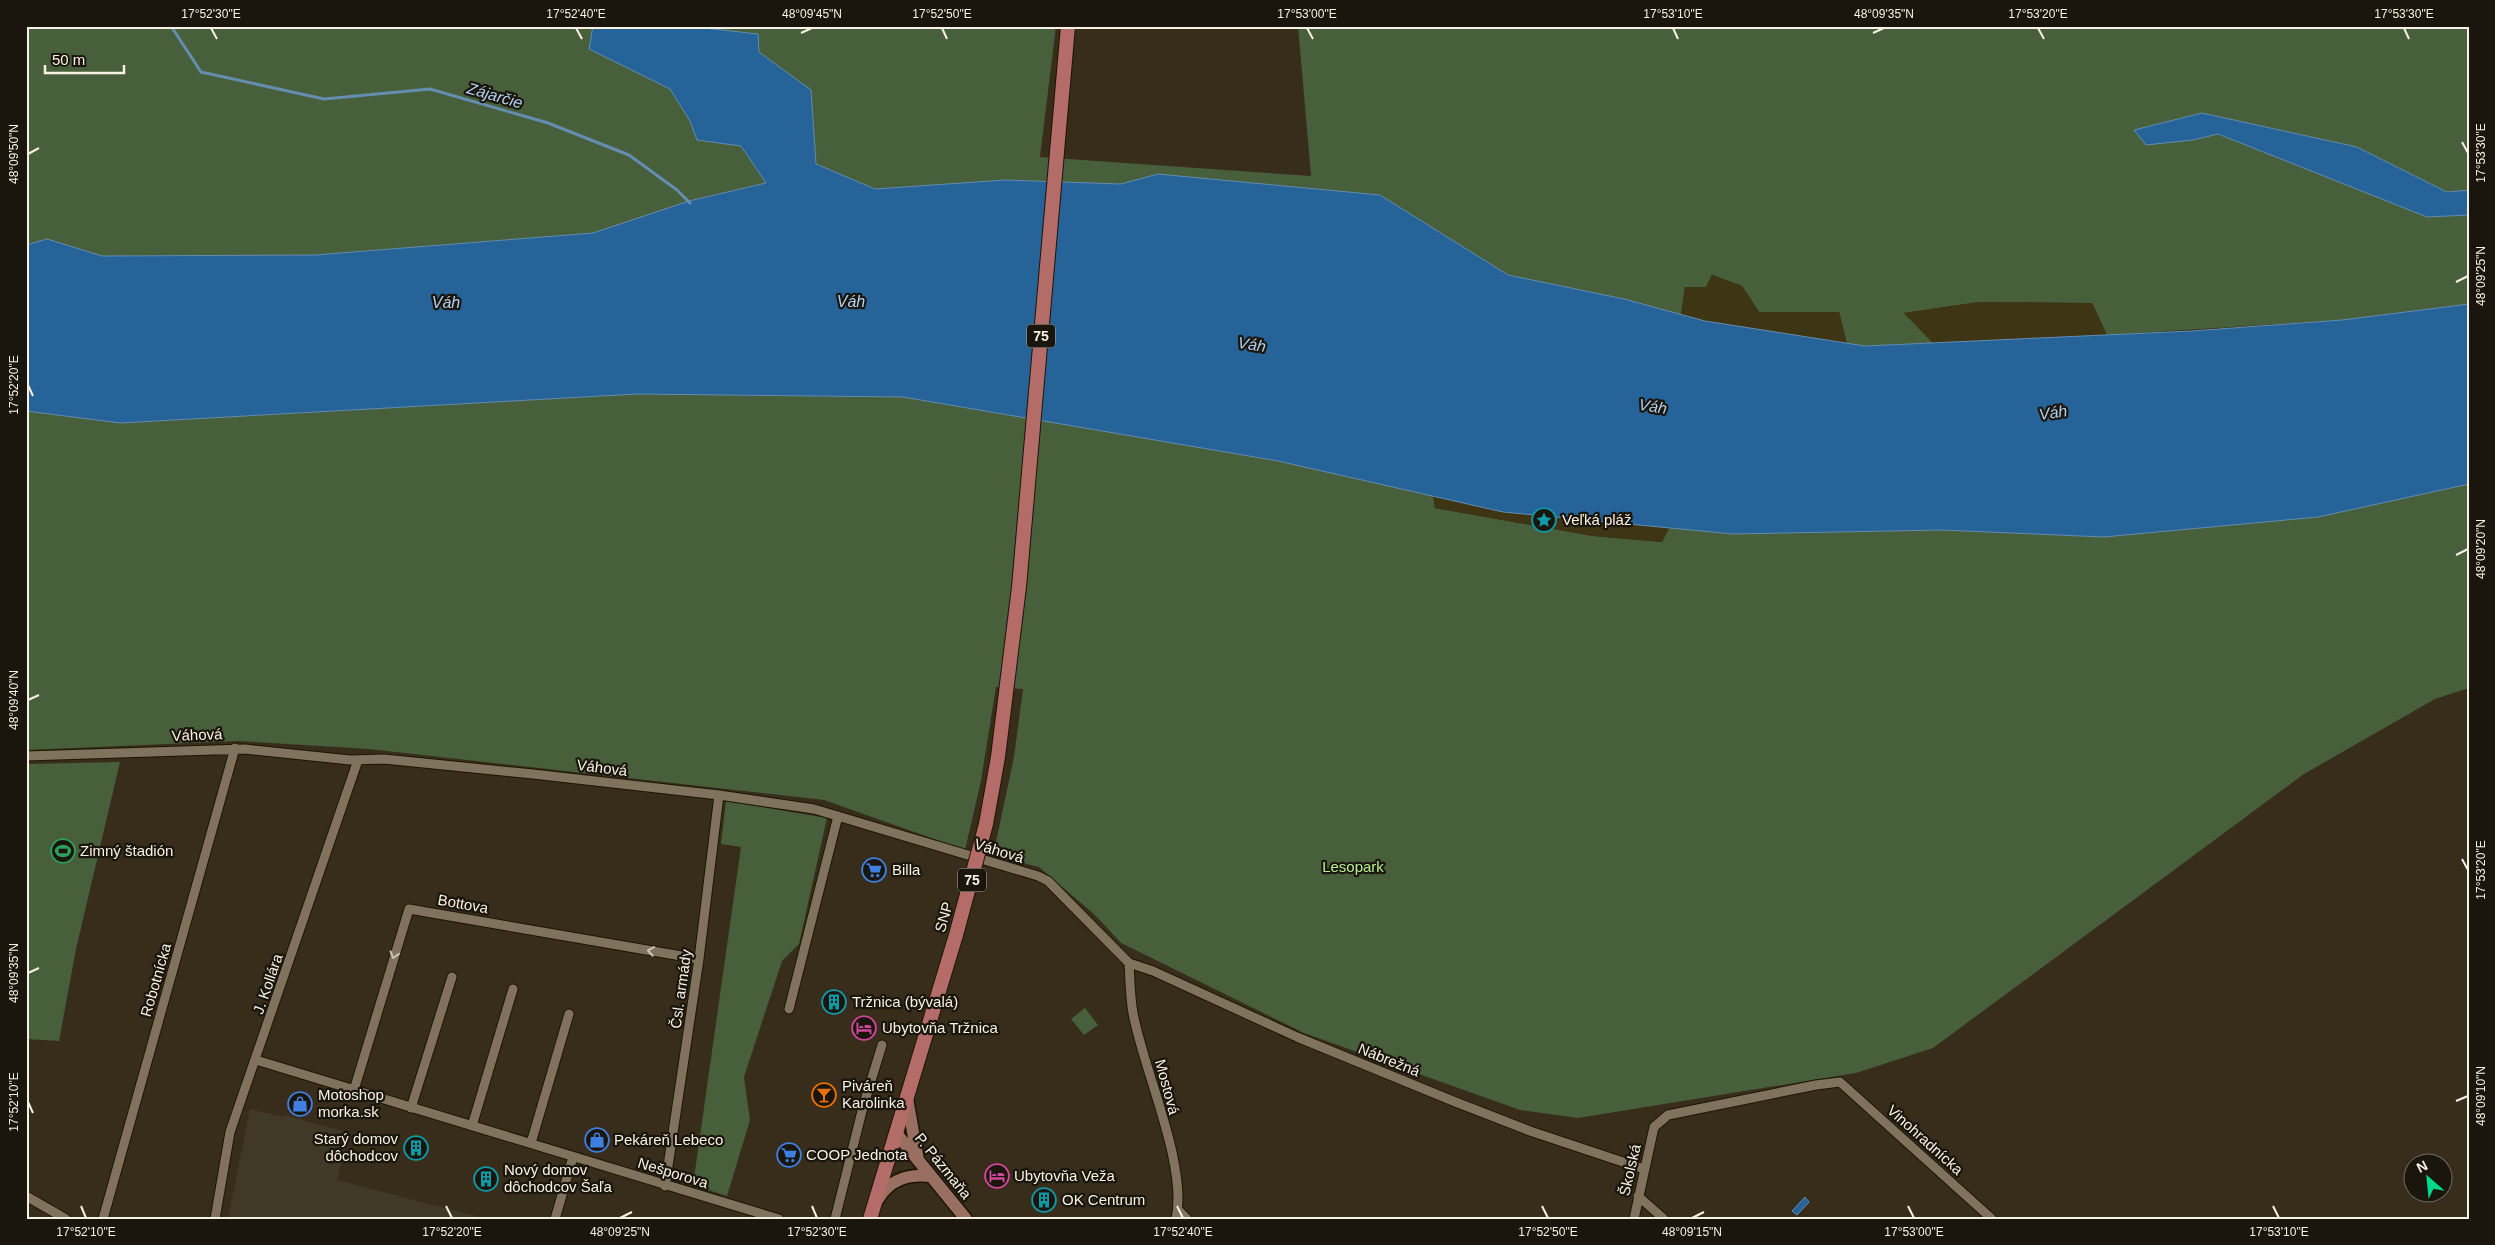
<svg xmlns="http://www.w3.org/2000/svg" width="2495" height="1245" viewBox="0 0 2495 1245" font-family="Arial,sans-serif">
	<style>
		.education { fill: #413928 }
		.green { fill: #475f3a }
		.sand { fill: #3e3515 }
		.water { fill: #256399; stroke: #648db0 }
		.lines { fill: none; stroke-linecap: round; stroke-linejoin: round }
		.stream { stroke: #648db0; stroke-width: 3 }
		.street-casing { stroke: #1e1504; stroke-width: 11 }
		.secondary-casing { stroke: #1e1504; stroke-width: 15 }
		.primary-casing { stroke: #1e1504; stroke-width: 16 }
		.street { stroke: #7f735e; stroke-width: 9 }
		.secondary { stroke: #996f62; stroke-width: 12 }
		.primary { stroke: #b36c67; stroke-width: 14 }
		.primary-bridge-casing { stroke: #1e1504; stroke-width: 16; stroke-linecap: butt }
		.primary-bridge { stroke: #b36c67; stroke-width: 14 }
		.oneway { stroke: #cdc4b5 }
		.ticks { fill: none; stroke: #f7f0e4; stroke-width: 2 }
		.labels { text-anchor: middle; stroke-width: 4.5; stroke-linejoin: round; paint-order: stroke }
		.shield { fill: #1a160d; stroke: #b5afa4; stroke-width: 1 }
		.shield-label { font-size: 14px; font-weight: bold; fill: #f7f0e4 }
		.poi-label { font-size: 15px; fill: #f7f0e4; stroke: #1a160d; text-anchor: start }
		.street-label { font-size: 15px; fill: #f7f0e4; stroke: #1a160d }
		.park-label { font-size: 15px; fill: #b4f092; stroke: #1a160d }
		.water-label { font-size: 16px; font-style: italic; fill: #b0d0ef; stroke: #1a160d }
		.neatline { fill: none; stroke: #f7f0e4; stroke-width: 2 }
		.ticks-label { font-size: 12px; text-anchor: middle; fill: #f7f0e4 }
	</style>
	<rect width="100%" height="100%" fill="#372d1a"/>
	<path class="education" d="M250 1109 283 1117 284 1115 350 1133 337 1180 487 1219H228Z"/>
	<path class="green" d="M26 26H593L590 49 670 89 690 121 697 140 741 146 766 183 689 201 593 233 315 255 102 256 47 239 26 245Z
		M687 26H1056L1040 157 1311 176 1298 26H2469V190L2447 192 2357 147 2202 113 2193 140 2218 134 2427 217 2469 215V304L2342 320 2107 335 2092 303 1979 302 1904 313 1933 343 1865 346 1847 344 1839 312H1759L1742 286 1712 275 1706 287H1685L1681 315 1624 299 1508 275 1380 195 1158 174 1121 184 1005 180 875 189 816 164 811 91 758 52V34Z
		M637 394 903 397 1278 461 1433 496 1435 508 1593 536 1662 542 1669 528 1733 534 1943 530 2104 537 2318 517 2469 484V688L2435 699 2304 774 1933 1048 1856 1073 1578 1118 1520 1110 1304 1033 1121 943 1096 916 1039 867 993 856 1014 757 1023 689 996 687 981 781 965 850 824 800 369 749 238 741 26 750V411L120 423Z
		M120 762 76 949 59 1041 26 1039V764Z
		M726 801 827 818 799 944 782 961 744 1077 750 1120 727 1196 693 1185 741 847 721 844Z
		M1085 1008 1098 1025 1084 1035 1071 1019Z"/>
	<path class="sand" d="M1712 275 1742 286 1759 312H1839L1847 344 1705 321 1681 315 1685 287H1706Z
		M1979 302 2092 303 2107 335 1933 343 1904 313Z
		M1433 496 1503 512 1669 528 1662 542 1593 536 1435 508Z"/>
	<path class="water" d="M593 26H687L758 34 759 52 811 90 816 164 875 189 1005 180 1121 184 1158 174 1380 195 1508 275 1624 299 1705 321 1865 346 2192 331 2342 320 2469 304V484L2318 517 2104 537 1942 530 1733 534 1503 512 1278 461 903 397 637 394 120 423 26 411V245L47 239 102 256 315 255 593 233 689 201 766 183 741 146 697 140 690 121 670 89 589 49Z
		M2202 113 2357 147 2447 192 2469 190V215L2427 217 2218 134 2193 140 2146 145 2134 130Z
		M1805 1197 1809 1202 1797 1215 1792 1211Z"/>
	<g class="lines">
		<path class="stream" d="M171 26 201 72 324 99 430 89 548 123 629 155 677 190 690 203"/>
		<g class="street-casing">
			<path id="street" d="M26 756 245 749 350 760 384 759 533 774 719 795 814 809 1038 876 1048 881 1129 963 1153 971 1297 1037 1453 1101 1530 1131 1644 1169
				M1129 963C1130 980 1130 997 1133 1013 1143 1069 1188 1165 1176 1219
				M789 1009 838 816
				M256 1060 779 1219
				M354 1090 409 909 699 959
				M411 1108 452 977
				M472 1126 513 989
				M531 1143 569 1014
				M665 1186 699 959 719 795
				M26 1196 66 1219
				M1638 1196 1664 1219
				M1178 1210 1187 1219
				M103 1219 235 748
				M215 1219 230 1132 358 760
				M555 1219 573 1157
				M835 1219 863 1107 882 1045
				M1634 1219 1654 1127 1668 1115 1816 1085 1840 1082 1992 1219"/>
		</g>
		<g class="secondary-casing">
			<path id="secondary" d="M907 1098 918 1160
				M896 1133 966 1219
				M878 1199C890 1179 908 1174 930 1176"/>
		</g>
		<g class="primary-casing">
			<path id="primary" d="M986 824 998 757 1019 587 1068 26
				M870 1219 956 935"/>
		</g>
		<use href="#street" class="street"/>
		<use href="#secondary" class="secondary"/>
		<use href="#primary" class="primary"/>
		<g class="primary-bridge-casing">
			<path id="primary-bridge" d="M956 935 986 824"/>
		</g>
		<use href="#primary-bridge" class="primary-bridge"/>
	</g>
	<defs><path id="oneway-chevron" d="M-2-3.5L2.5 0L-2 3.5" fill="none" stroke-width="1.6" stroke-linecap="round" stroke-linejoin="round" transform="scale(1.25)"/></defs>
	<g class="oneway">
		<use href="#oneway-chevron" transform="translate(651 951) rotate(-170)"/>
		<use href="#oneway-chevron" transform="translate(394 955) rotate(107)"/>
	</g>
	<path class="ticks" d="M211 28 217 39M576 28 582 39M942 28 947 39M1307 28 1313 39M1673 28 1678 39M2038 28 2044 39M2404 28 2409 39M801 33 812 28M1873 33 1884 28M2462 142 2468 153M28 154 39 148M2456 282 2468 276M28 385 33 396M2456 555 2468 549M28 700 39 695M2462 859 2468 870M28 973 39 968M2456 1101 2468 1096M28 1102 33 1113M81 1206 86 1218M446 1206 452 1218M812 1206 817 1218M1177 1206 1183 1218M1542 1206 1548 1218M1908 1206 1914 1218M2273 1206 2279 1218M620 1218 632 1212M1692 1218 1704 1212"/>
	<defs>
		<g id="sight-ring" transform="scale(1.25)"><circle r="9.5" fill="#1a160d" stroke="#0f9aa8" stroke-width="1.5"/><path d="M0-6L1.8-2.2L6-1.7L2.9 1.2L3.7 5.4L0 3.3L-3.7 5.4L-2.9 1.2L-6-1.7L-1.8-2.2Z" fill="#0f9aa8"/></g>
		<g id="stadium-ring" transform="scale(1.25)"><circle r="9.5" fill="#1a160d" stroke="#2e9e5b" stroke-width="1.5"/><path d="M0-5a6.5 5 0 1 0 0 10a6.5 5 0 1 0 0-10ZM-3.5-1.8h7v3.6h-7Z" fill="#2e9e5b"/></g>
		<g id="supermarket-ring" transform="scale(1.25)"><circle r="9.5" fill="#1a160d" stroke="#3f7fe0" stroke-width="1.5"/><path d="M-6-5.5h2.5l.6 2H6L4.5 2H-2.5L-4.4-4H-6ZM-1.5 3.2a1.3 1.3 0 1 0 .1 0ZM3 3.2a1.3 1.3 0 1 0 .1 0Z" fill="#3f7fe0"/></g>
		<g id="building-ring" transform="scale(1.25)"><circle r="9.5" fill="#1a160d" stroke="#0f9aa8" stroke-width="1.5"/><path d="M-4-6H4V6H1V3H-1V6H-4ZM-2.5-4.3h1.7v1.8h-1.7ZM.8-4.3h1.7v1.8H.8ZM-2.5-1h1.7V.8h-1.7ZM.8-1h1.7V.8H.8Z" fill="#0f9aa8"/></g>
		<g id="hotel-ring" transform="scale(1.25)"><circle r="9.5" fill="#1a160d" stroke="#d1479c" stroke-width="1.5"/><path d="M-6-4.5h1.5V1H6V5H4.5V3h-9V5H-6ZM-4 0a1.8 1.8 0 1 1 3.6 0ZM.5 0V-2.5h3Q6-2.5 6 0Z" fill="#d1479c"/></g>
		<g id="bar-ring" transform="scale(1.25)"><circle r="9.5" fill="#1a160d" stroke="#e8710a" stroke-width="1.5"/><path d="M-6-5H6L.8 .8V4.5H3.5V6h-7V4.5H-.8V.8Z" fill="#e8710a"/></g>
		<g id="shop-ring" transform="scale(1.25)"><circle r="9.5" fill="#1a160d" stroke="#3f7fe0" stroke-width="1.5"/><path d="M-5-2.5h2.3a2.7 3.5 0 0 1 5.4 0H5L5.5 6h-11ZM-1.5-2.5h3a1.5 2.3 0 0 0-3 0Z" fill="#3f7fe0"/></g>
	</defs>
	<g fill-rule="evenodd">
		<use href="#sight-ring" x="1544" y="520"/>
		<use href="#stadium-ring" x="63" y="851"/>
		<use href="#supermarket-ring" x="874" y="870"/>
		<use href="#building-ring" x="834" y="1002"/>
		<use href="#hotel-ring" x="864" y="1028"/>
		<use href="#bar-ring" x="824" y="1095"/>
		<use href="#shop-ring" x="300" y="1104"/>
		<use href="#shop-ring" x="597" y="1140"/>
		<use href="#building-ring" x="416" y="1148"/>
		<use href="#supermarket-ring" x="789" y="1155"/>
		<use href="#hotel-ring" x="997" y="1176"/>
		<use href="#building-ring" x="486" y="1179"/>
		<use href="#building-ring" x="1044" y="1200"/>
	</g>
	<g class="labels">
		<g class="shield">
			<rect x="1027" y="324.5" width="28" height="23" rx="4"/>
			<rect x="958" y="868.5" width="28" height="23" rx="4"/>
		</g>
		<g class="shield-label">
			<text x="1041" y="341">75</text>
			<text x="972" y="885">75</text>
		</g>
		<g class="poi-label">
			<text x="1562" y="525">Veľká pláž</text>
			<text x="80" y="856">Zimný štadión</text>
			<text x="892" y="875">Billa</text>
			<text x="852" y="1007">Tržnica (bývalá)</text>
			<text x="882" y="1033">Ubytovňa Tržnica</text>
			<text x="842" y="1091">Piváreň<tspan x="842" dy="17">Karolinka</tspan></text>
			<text x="318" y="1100">Motoshop<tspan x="318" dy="17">morka.sk</tspan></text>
			<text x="398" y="1144" text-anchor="end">Starý domov<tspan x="398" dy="17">dôchodcov</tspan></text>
			<text x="614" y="1145">Pekáreň Lebeco</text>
			<text x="806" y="1160">COOP Jednota</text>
			<text x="504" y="1175">Nový domov<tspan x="504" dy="17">dôchodcov Šaľa</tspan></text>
			<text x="1014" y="1181">Ubytovňa Veža</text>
			<text x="1062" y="1205">OK Centrum</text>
		</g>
		<g class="street-label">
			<text transform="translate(197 735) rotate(-2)" y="5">Váhová</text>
			<text transform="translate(602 768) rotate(7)" y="5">Váhová</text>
			<text transform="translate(999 851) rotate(17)" y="5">Váhová</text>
			<text transform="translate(463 904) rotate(10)" y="5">Bottova</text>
			<text transform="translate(944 917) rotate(-74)" y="5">SNP</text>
			<text transform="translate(156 980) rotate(-74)" y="5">Robotnícka</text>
			<text transform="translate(268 984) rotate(-71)" y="5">J. Kollára</text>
			<text transform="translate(681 989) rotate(-82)" y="5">Čsl. armády</text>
			<text transform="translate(1389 1060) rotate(22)" y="5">Nábrežná</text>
			<text transform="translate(1167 1087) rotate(75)" y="5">Mostová</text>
			<text transform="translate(1925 1140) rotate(42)" y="5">Vinohradnícka</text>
			<text transform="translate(943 1166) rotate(51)" y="5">P. Pázmaňa</text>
			<text transform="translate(1630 1170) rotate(-77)" y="5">Školská</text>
			<text transform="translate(673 1173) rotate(17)" y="5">Nešporova</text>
		</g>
		<g class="park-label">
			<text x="1353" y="872">Lesopark</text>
		</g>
		<g class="water-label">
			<text transform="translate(495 95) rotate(16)" y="6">Zájarčie</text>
			<text x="851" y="307">Váh</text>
			<text x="446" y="308">Váh</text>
			<text transform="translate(1252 344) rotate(9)" y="6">Váh</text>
			<text transform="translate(1653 406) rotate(9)" y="6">Váh</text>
			<text transform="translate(2053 412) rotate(-8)" y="6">Váh</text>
		</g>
	</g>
	<rect width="2495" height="1245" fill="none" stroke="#1a160d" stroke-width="55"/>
	<g transform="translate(2428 1178) rotate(333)"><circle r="24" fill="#1a160d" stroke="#726d63"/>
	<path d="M0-4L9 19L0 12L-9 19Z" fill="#00d98c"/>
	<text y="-8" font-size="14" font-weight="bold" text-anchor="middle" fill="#f7f0e4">N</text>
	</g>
	<path d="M45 65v8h79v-8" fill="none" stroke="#f7f0e4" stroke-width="2.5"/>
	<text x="52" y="65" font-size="15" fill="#f7f0e4" stroke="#1a160d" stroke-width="4" paint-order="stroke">50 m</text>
	<rect x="28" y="28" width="2440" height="1190" class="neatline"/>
	<g class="ticks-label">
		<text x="211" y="18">17°52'30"E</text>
		<text x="576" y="18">17°52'40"E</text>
		<text x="812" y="18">48°09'45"N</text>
		<text x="942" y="18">17°52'50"E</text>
		<text x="1307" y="18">17°53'00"E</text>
		<text x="1673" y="18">17°53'10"E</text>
		<text x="1884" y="18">48°09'35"N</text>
		<text x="2038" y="18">17°53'20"E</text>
		<text x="2404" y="18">17°53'30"E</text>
		<text transform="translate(2481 153) rotate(-90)" y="4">17°53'30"E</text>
		<text transform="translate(14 154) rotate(-90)" y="4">48°09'50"N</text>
		<text transform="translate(2481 276) rotate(-90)" y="4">48°09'25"N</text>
		<text transform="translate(14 385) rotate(-90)" y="4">17°52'20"E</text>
		<text transform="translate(2481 549) rotate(-90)" y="4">48°09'20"N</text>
		<text transform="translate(14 700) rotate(-90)" y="4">48°09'40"N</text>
		<text transform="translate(2481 870) rotate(-90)" y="4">17°53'20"E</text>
		<text transform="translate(14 973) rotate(-90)" y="4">48°09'35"N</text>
		<text transform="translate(2481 1096) rotate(-90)" y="4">48°09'10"N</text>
		<text transform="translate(14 1102) rotate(-90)" y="4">17°52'10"E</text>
		<text x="86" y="1236">17°52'10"E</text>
		<text x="452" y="1236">17°52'20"E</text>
		<text x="620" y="1236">48°09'25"N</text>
		<text x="817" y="1236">17°52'30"E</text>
		<text x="1183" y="1236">17°52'40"E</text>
		<text x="1548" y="1236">17°52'50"E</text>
		<text x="1692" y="1236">48°09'15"N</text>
		<text x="1914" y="1236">17°53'00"E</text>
		<text x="2279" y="1236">17°53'10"E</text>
	</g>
</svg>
